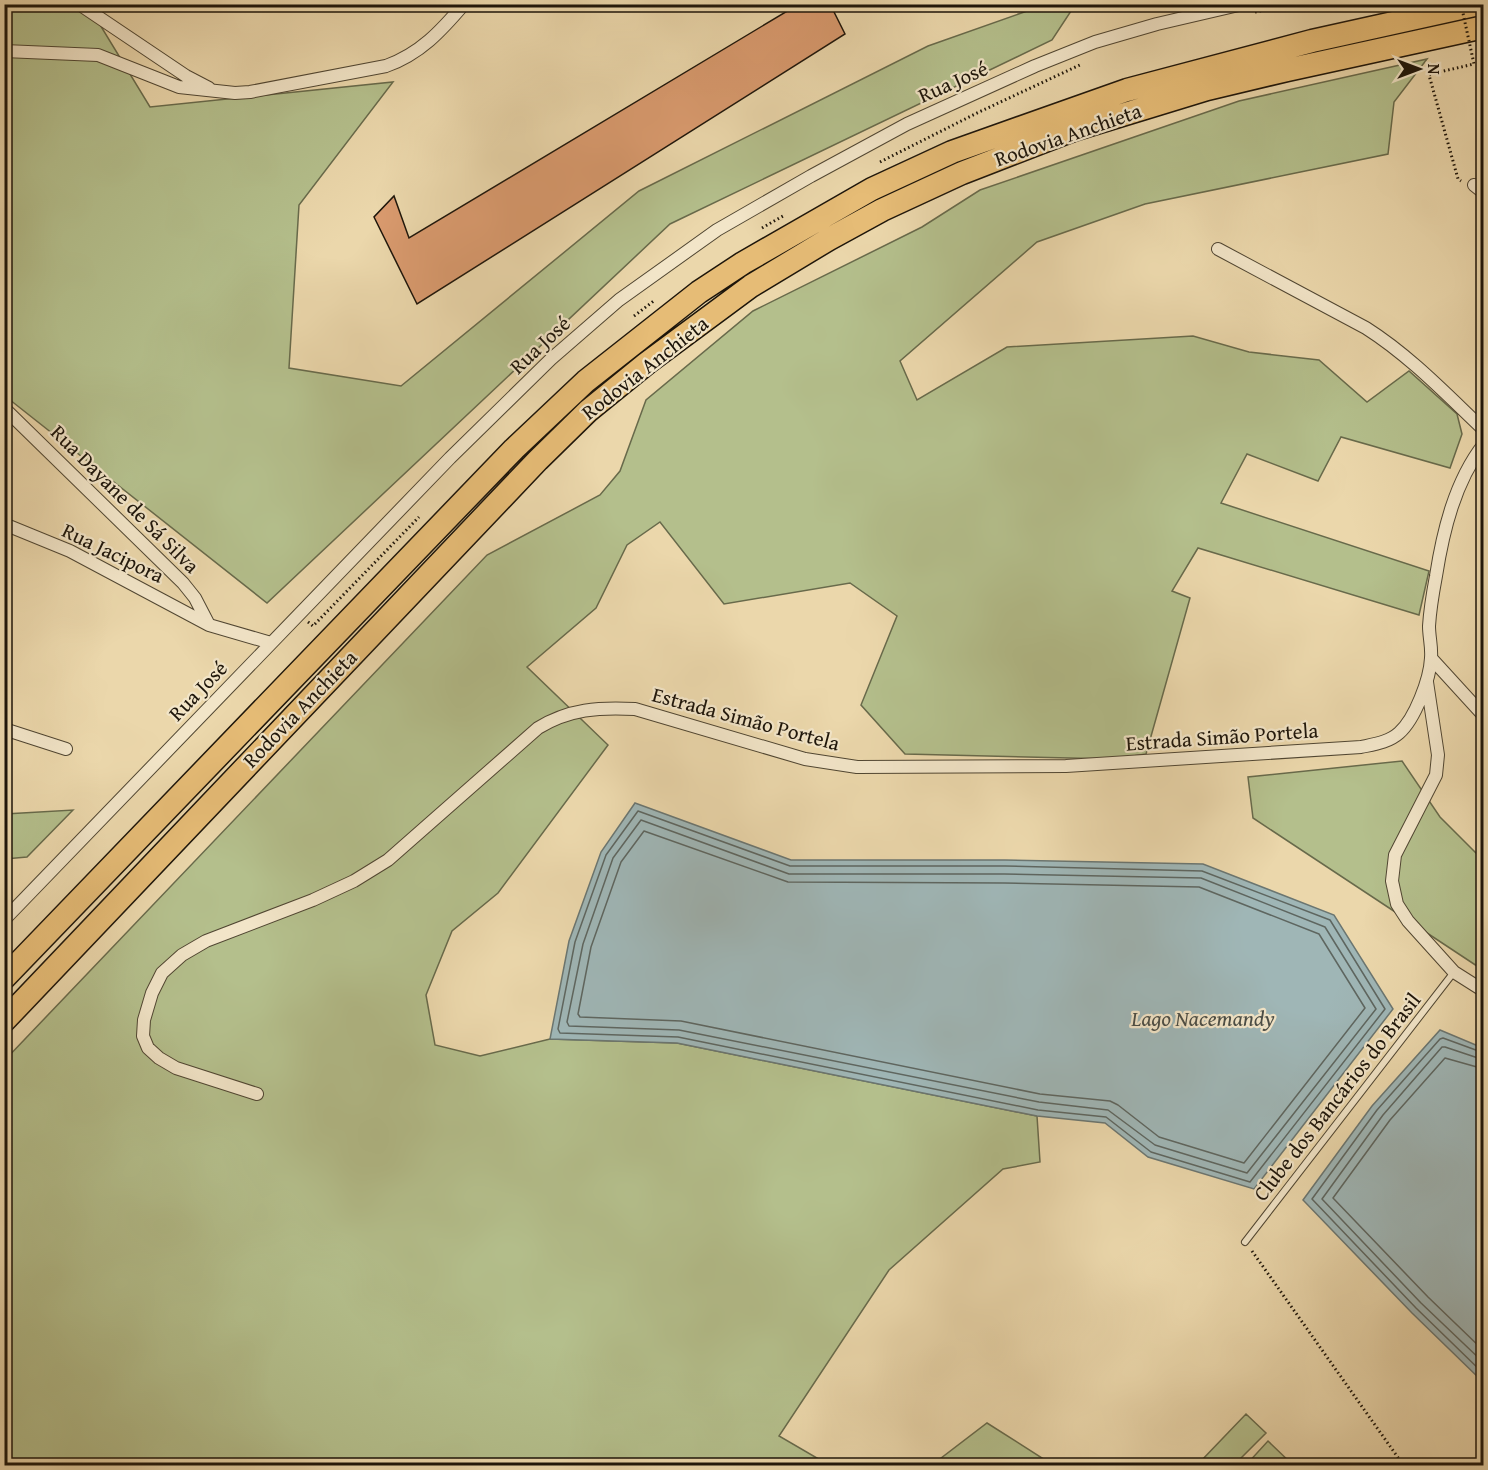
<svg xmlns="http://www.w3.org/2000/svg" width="1488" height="1470" viewBox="0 0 1488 1470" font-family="'Gentium Book Plus',serif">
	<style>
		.green { fill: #b4bf8c; stroke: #686a4b; stroke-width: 1.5 }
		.water { fill: #9fb6b6; stroke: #6b7671; stroke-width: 1.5 }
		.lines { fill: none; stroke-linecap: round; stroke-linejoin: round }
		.shore { stroke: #5e6660; stroke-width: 1.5 }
		.building { fill: #d99a6e; stroke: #1d150a; stroke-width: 1.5 }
		.lane-casing { stroke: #504632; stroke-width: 8 }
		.street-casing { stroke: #504632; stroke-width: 14 }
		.highway-casing { stroke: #1d150a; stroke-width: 25 }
		.path { stroke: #1d150a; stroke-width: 3; stroke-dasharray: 1.5 3; stroke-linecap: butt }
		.lane { stroke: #f2e5c8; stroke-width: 6 }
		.street { stroke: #f2e5c8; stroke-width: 12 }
		.highway { stroke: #e6bc76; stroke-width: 22 }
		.path-bridge { stroke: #1d150a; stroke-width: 3; stroke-dasharray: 1.5 3; stroke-linecap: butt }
		.labels { text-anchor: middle; stroke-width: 4.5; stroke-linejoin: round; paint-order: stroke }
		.street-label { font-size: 21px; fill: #1d150a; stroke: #f2e5c8 }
		.water-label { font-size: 22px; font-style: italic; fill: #4a4d46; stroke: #f2e5c8 }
	</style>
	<rect width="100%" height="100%" fill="#ebd7ab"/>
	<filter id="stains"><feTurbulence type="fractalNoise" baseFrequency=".00333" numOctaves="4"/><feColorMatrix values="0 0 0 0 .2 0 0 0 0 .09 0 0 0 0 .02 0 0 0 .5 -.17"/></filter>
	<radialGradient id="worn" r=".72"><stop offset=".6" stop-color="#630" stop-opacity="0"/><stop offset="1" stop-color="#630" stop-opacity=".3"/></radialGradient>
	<path class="green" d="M4 5H88L150 107 393 82 299 205 289 368 401 386 639 191 928 46 1044 5H1075L1052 40 670 224 267 603 5 396Z
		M1427 59 1394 102 1388 154 1145 204 1037 242 900 361 917 400 1007 347 1193 336 1249 352 1319 360 1367 402 1409 371 1457 414 1462 434 1450 468 1341 437 1318 481 1247 454 1221 503 1429 571 1419 615 1198 548 1172 591 1190 598 1146 754 1113 759 905 754 861 705 897 616 850 583 724 604 660 522 627 545 596 608 527 667 608 745 498 893 452 931 426 995 435 1045 480 1056 550 1039 677 1043 1037 1116 1040 1162 1003 1169 889 1270 779 1436 829 1465H5L4 1061 487 555 600 495 620 471 646 400 753 311 922 227 980 190 1239 101Z
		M1402 761 1440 817 1483 860V970L1253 818 1248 777Z
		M73 810 27 857 5 859V814Z
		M1246 1414 1266 1433 1234 1465H1206L1201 1461Z
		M987 1423 1053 1465H932Z
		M1268 1441 1293 1465H1246Z"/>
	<path class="water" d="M635 803 791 860H1005L1203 864 1334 915 1393 1009 1254 1189 1148 1157 1105 1123 1037 1116 677 1043 550 1039 569 941 601 852Z
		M1440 1030 1483 1048V1382L1412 1313 1303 1200 1372 1106Z"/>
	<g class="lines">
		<path class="shore" d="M638 811 790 866H1005L1202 871 1330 920 1385 1009 1250 1182 1151 1152 1106 1117 1038 1110 678 1037 560 1033 558 1029 575 942 606 855Z
			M641 820 789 874H1004L1201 878 1325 927 1376 1009 1247 1173 1155 1145 1108 1110 1039 1102 679 1030 569 1026 567 1022 583 944 613 858Z
			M644 831 788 882 1004 883 1199 887 1319 934 1365 1008 1244 1163 1159 1137 1118 1105 1110 1101 1040 1094 681 1021 580 1017 578 1014 591 947 621 862Z
			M1484 1053 1443 1038 1440 1039 1377 1110 1312 1199 1416 1308 1484 1374
			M1484 1060 1445 1047H1442L1383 1115 1322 1199 1421 1303 1484 1363
			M1484 1069 1445 1058 1390 1120 1333 1198 1428 1297 1484 1351"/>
	</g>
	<path class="building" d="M799 4H830L845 34 417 304 374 217 394 196 409 238Z"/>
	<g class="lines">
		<g class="lane-casing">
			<path id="lane" d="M1245 1242 1454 972"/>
		</g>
		<g class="street-casing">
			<path id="street" d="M79 4 186 76 209 88
				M4 51 98 55 179 87 235 93 250 92 386 66C420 54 441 31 464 4
				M1474 185 1484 193
				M1218 249 1366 328C1410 356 1446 394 1484 430
				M4 408 183 583 195 598 209 625
				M4 524 70 551 209 625 271 643
				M1431 658 1484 716
				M1427 682 1438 755 1436 775 1395 855 1392 881 1397 904 1408 921 1454 972 1484 991
				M4 729 66 749
				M4 920 450 458 551 359 619 300 717 230 811 176 907 124 1035 66 1095 42 1157 24 1243 4
				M257 1094 176 1068 159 1058 148 1048 143 1036 144 1020 152 993 162 973 182 955 206 941 313 900 354 881 388 860 538 728C569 709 599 707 635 709L805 759 857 767 1066 766 1361 747C1375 744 1389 742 1399 733 1415 719 1430 679 1431 658 1432 647 1429 637 1429 626 1430 610 1433 592 1436 576 1443 531 1455 481 1484 444"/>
		</g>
		<g class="highway-casing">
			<path id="highway" d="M4 978 514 449 586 381 699 292 743 263 872 189 952 152 1127 90 1312 41 1479 4
				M4 1021 538 460 588 411 647 363 751 286 829 239 882 210 962 173 1073 130 1207 89 1287 70 1484 27"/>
		</g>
		<path class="path" d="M1255 12 1291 4
			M1435 73 1429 75 1458 179 1461 181
			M880 162 979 112 1082 64
			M762 228 783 216
			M634 316 655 300
			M308 622 313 626 419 517
			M1252 1251 1404 1466"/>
		<use href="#lane" class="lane"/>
		<use href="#street" class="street"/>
		<use href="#highway" class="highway"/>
		<path class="path-bridge" d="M1435 73 1474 64 1461 4"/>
	</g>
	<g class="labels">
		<g class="street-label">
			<text transform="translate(953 82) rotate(-24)" y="7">Rua José</text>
			<text transform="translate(1068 135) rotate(-19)" y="7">Rodovia Anchieta</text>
			<text transform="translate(540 345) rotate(-43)" y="7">Rua José</text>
			<text transform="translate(645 368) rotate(-38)" y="7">Rodovia Anchieta</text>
			<text transform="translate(125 499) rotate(45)" y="7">Rua Dayane de Sá Silva</text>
			<text transform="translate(113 553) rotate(26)" y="7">Rua Jacipora</text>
			<text transform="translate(198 691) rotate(-46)" y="7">Rua José</text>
			<text transform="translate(300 709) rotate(-46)" y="7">Rodovia Anchieta</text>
			<text transform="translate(746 719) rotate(15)" y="7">Estrada Simão Portela</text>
			<text transform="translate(1222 737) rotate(-4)" y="7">Estrada Simão Portela</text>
			<text transform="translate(1337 1097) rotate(-52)" y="7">Clube dos Bancários do Brasil</text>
		</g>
		<g class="water-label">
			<text x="1203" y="1026">Lago Nacemandy</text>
		</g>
	</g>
	<rect width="1488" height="1470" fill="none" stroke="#ebd7ab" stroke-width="24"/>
	<rect x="6" y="6" width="1476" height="1458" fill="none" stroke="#1d150a" stroke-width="3"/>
	<rect x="12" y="12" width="1464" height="1446" fill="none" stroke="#1d150a" stroke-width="1.5"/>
	<g transform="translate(1419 69) rotate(90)" stroke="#f2e5c8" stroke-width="4.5" paint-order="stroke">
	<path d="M0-4.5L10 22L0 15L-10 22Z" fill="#1d150a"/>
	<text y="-9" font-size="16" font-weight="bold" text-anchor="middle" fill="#1d150a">N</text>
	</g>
	<rect width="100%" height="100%" filter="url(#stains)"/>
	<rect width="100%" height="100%" fill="url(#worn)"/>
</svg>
